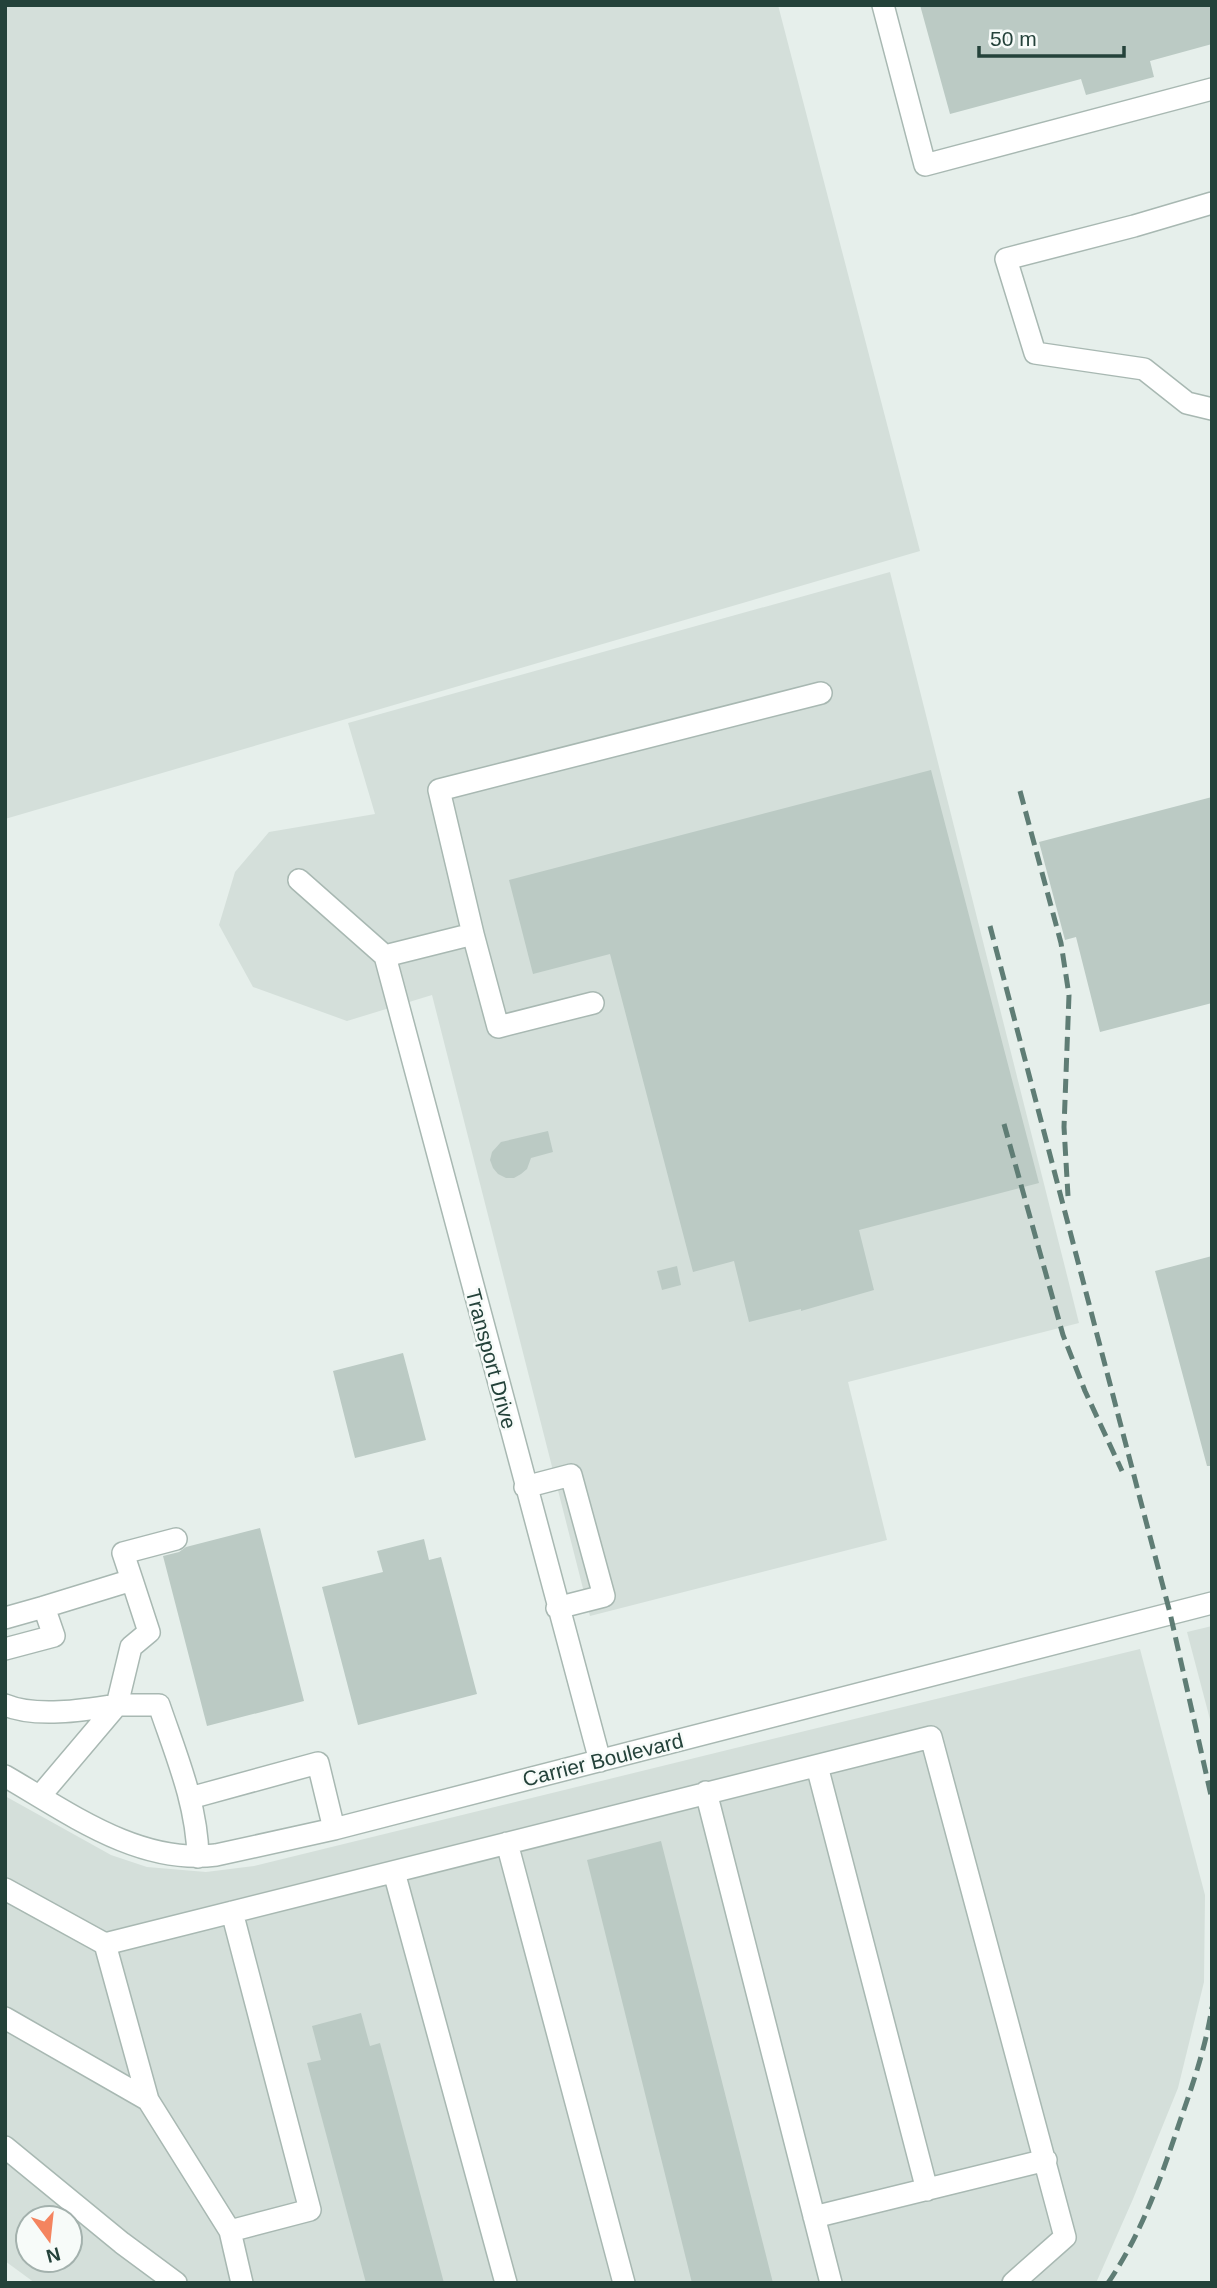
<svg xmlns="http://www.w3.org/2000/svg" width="1217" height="2288" viewBox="0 0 1217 2288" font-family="Helvetica,sans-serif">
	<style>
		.built { fill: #d4dfda; fill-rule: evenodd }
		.building { fill: #bbcac4 }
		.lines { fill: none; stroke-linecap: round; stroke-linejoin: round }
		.minor-casing { stroke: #a8b8b2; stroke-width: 24 }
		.minor { stroke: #fff; stroke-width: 21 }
		.rail { stroke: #5f7d75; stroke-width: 5; stroke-dasharray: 14 7; stroke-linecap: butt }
		.labels { text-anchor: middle; stroke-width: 5; stroke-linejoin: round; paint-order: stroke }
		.street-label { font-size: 21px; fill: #24423a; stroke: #f7fbf9 }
	</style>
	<rect width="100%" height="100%" fill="#e6efeb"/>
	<path class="built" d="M5 5H778L920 551 5 819Z
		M890 572 1079 1323 848 1382 887 1540 590 1616 432 995 347 1021 253 987 219 925 235 872 269 832 375 814 348 723Z
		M1212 1626V1727L1187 1632Z
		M1140 1649 1205 1895 1204 1982 1178 2088 1133 2199 1096 2283H35L5 2261V1796L111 1855 147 1867 206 1872 254 1866ZM28 2218H70V2260H28Z"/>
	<path class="building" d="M920 5H1212V44L1150 61 1154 77 1086 95 1081 79 950 114Z
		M931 770 1039 1183 859 1230 874 1290 801 1311V1309L749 1322 734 1261 693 1272 610 954 533 974 509 880Z
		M1212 797V1003L1100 1032 1076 937 1065 940 1039 842Z
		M548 1131 553 1152 531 1158 527 1169 521 1174 514 1178H506L498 1174 493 1168 490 1160 492 1152 501 1142Z
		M1212 1256V1466H1207L1155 1271Z
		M677 1266 681 1285 662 1290 657 1271Z
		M403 1353 426 1440 355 1458 333 1371Z
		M260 1528 304 1701 207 1726 163 1556 179 1552 186 1547Z
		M424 1539 429 1560 441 1557 477 1694 358 1725 322 1587 383 1572 377 1551Z
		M661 1841 773 2283H692L587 1860Z
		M361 2013 370 2046 380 2043 444 2283H366L307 2063 321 2060 312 2026Z"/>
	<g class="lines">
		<g class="minor-casing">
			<path id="minor" d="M883 5 925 165 1212 89
				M1212 203 1134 226 1006 259 1035 353 1144 369 1187 403 1212 409
				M299 880 385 956
				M473 934 439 790 821 693
				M385 956 600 1761
				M385 956 473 934 498 1027 593 1003
				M525 1487 571 1475 604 1596 557 1608
				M132 1580 123 1553 176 1539
				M5 1618 44 1607
				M5 1649 54 1636 44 1607 132 1580 149 1632 131 1647 117 1705C85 1710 36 1718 5 1705
				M817 1766 927 2190
				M5 1776C69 1813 139 1865 216 1855L334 1829 1212 1603
				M706 1792 831 2283
				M40 1796 117 1705H159C176 1755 197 1804 198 1857
				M190 1798 318 1763 334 1829
				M507 1843 624 2283
				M394 1872 506 2283
				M5 1889 105 1944 931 1737 1065 2237 1013 2283
				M5 2018 148 2100 105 1944
				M148 2100 230 2231 310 2210 232 1912
				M5 2147 122 2243 176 2283
				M814 2217 1046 2160
				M230 2231 242 2283"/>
		</g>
		<use href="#minor" class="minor"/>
		<path class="rail" d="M1020 791 1061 943 1069 995 1064 1127 1068 1196
			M990 926 1170 1613 1212 1800
			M1004 1124 1063 1335 1085 1391 1122 1471
			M1108 2283C1142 2233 1161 2178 1180 2121 1193 2084 1206 2046 1212 2007"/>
	</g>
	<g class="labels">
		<g class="street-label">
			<text transform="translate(491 1359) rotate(75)" y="7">Transport Drive</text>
			<text transform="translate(603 1760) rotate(-14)" y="7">Carrier Boulevard</text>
		</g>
	</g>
	<rect width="1217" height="2288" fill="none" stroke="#24423a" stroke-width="14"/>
	<g transform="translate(49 2239) rotate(165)"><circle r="33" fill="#f7fbf9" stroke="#a3b1ad" stroke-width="2"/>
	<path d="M0-5L12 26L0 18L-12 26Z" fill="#f4845f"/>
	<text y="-10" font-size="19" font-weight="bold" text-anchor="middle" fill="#24423a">N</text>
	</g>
	<path d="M979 46v10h145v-10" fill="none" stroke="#24423a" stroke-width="3.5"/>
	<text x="990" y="46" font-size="21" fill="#24423a" stroke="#f7fbf9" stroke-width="5" paint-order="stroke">50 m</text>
</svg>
